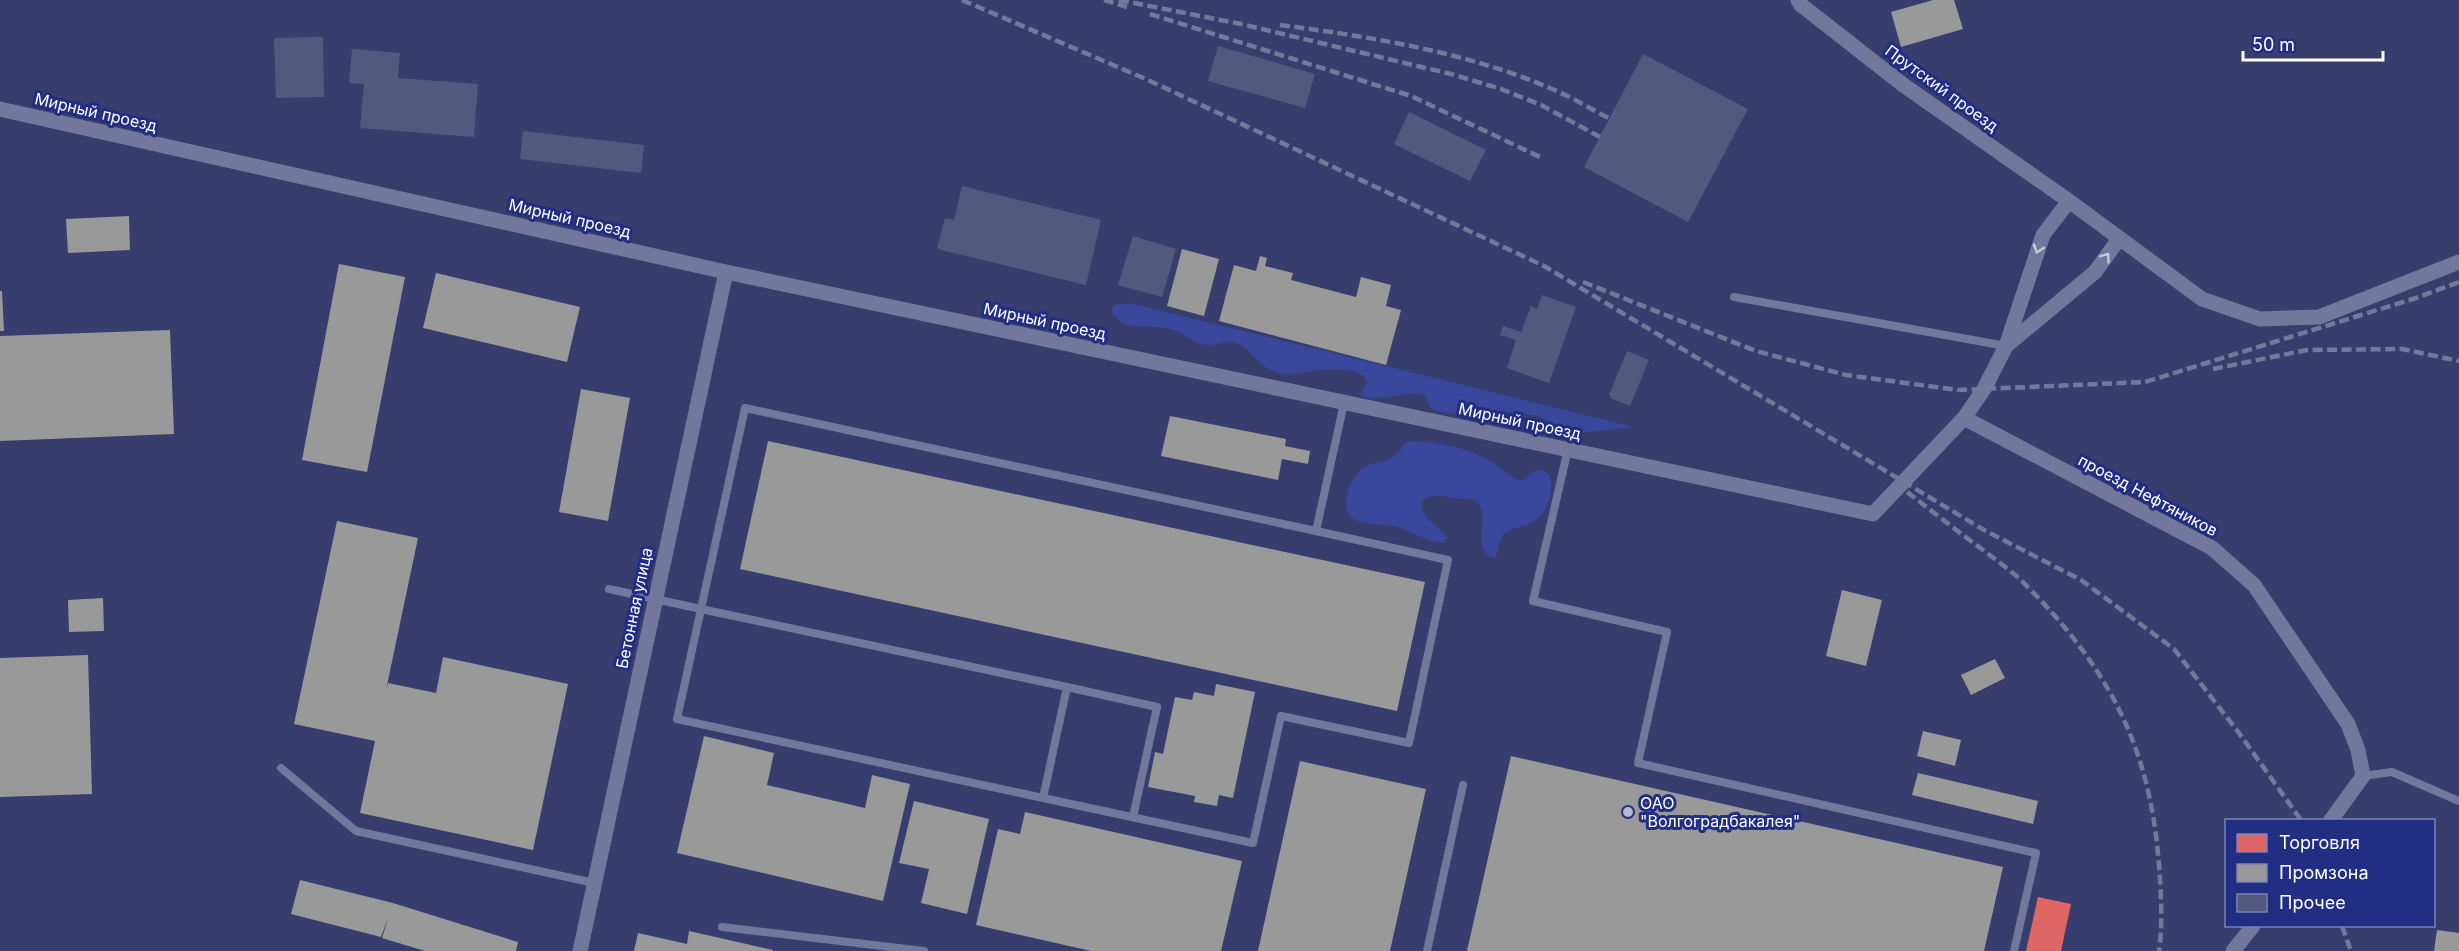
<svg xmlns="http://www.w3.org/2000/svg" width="2459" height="951" viewBox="0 0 2459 951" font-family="Inter,sans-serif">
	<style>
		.green { fill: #38469b }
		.shops { fill: #e06666 }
		.industry { fill: #999 }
		.building { fill: #53587e }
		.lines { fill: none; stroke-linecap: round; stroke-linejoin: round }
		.service { stroke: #72789b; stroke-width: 8 }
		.minor { stroke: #72789b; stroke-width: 15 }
		.rail { stroke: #73799b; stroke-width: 4.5; stroke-dasharray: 10 4.5; stroke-linecap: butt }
		.oneway { stroke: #c7c9d7 }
		.poi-dot { fill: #b9bbcc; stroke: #212e83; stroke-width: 2 }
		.labels { text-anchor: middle; stroke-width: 6; stroke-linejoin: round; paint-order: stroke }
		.street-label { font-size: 16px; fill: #fff; stroke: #212e83 }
		.poi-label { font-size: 16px; fill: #fff; stroke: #212e83; text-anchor: start }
	</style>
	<rect width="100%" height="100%" fill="#373e6d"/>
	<path class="green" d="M1129 303 1634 427 1570 434 1564 432 1541 417 1528 414 1498 412 1456 414 1436 411 1430 408 1425 395C1403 389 1380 405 1359 395L1367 383C1361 359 1305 374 1287 374 1256 372 1252 345 1233 342 1224 341 1215 346 1206 345 1193 344 1185 333 1173 330 1151 322 1126 336 1111 311L1114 305Z
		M1408 441C1432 441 1465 447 1487 459 1500 465 1507 478 1523 481L1534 471 1541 470 1549 474C1555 491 1548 515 1531 523 1523 528 1512 526 1505 533 1498 540 1499 551 1495 559 1467 550 1493 512 1476 501 1469 497 1460 500 1453 498 1441 496 1432 493 1422 501 1420 521 1439 523 1447 538L1443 543C1425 541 1411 531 1394 526 1377 522 1346 529 1346 503 1347 490 1350 482 1358 473 1369 460 1379 465 1391 458 1397 455 1402 446 1408 441Z"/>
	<path class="shops" d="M2038 897 2071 904 2061 951H2026Z"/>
	<path class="industry" d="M1933 0H1954L1963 29 1901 47 1891 12Z
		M129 216 130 250 68 253 66 219Z
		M1182 249 1219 259 1204 316 1167 306Z
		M1260 256 1267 258 1265 266 1293 273 1291 280 1356 297 1361 277 1391 285 1386 306 1401 310 1386 365 1219 321 1234 265 1256 271Z
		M339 264 405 277 367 472 302 460Z
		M436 273 580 307 567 362 423 328Z
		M0 291H2L4 331H0Z
		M170 330 174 434 0 441V336Z
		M581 389 630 398 608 521 559 512Z
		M1170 416 1286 439 1285 446 1310 451 1308 464 1282 459 1278 480 1161 456Z
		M768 441 1425 582 1397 711 740 569Z
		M337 521 418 538 386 690 388 683 436 693 443 657 568 684 533 850 360 813 375 741 294 724Z
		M1842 590 1882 600 1866 666 1826 656Z
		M103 598 104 631 69 632 68 600Z
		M88 655 92 794 0 797V658Z
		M1995 659 2005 678 1971 695 1961 675Z
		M1216 684 1255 692 1233 798 1219 795 1217 806 1194 802 1195 796 1148 787 1155 752 1163 754 1175 697 1192 700 1194 692 1214 696Z
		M1923 731 1961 740 1955 766 1917 756Z
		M704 736 774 753 767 785 865 808 872 775 910 784 883 901 677 853Z
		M1511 756 2003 867 1984 951H1467Z
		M1300 761 1426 789 1390 951H1258Z
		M1918 773 2038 801 2033 824 1912 795Z
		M914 801 989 819 967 914 921 903 929 869 899 863Z
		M1025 812 1242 861 1221 951H1091L976 925 998 829 1020 834Z
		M300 880 393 903 518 942 516 951H425L382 938 388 918 381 937 291 914Z
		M2437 930 2459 933V951H2434Z
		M689 931 773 950V951H634L638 933 687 944Z"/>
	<path class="building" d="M323 37 324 97 276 98 274 38Z
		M1218 46 1315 74 1305 108 1208 81Z
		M352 49 400 53 398 78 478 84 474 137 360 128 364 84 349 83Z
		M1643 54 1748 109 1688 222 1584 167Z
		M1409 112 1486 150 1470 181 1394 144Z
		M523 131 644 145 641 173 520 159Z
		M962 186 1101 220 1086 285 937 249 945 218 954 220Z
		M1133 236 1176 249 1162 297 1118 285Z
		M1542 295 1576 307 1549 383 1507 368 1516 340 1500 335 1503 326 1521 332 1531 306 1537 309Z
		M1627 351 1649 360 1630 406 1612 399 1609 395Z"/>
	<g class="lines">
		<path class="service" d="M1734 297 2006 346
			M1568 449 1533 601 1667 632 1638 763 2036 853 2014 951
			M1316 531 1448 560 1409 743 1281 716 1253 843 1043 798 1067 687 701 609 745 408 1316 531 1344 403
			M609 589 701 609 677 719 1043 798
			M1067 687 1157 707 1133 817
			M281 768 356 831 594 883
			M2363 776 2392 772 2459 801
			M722 927 924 951
			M1427 951 1463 785"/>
		<path class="minor" d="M1798 0 1800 4 1902 84 2069 201 2202 299 2260 319 2319 317 2459 262
			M0 109 726 272 1873 514 1964 418 1984 389 2006 346
			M2069 201 2043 235 2006 346 2095 272 2119 239
			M1964 418 2212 548 2254 585 2348 724 2358 750 2363 776 2331 820
			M580 951 726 272
			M2233 951 2253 926"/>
		<path class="rail" d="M962 0 1148 80 1544 266 1984 530 2081 580 2174 649 2239 733 2301 820
			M1104 0 1127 7
			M1119 0 1241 24 1451 74 1501 89 1541 105 1600 137
			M1150 14 1411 96 1540 157
			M1280 25C1372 37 1467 52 1552 89 1572 97 1590 109 1609 118
			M1583 282 1756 351 1846 375 1958 390 2145 382 2416 298 2459 282
			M2213 369 2307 350 2402 349 2459 361
			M1907 492C1932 511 1957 531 1983 550 1996 560 2010 570 2022 581 2107 666 2150 744 2159 865 2161 893 2163 923 2159 951
			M2342 926 2351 951"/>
	</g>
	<defs><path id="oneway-chevron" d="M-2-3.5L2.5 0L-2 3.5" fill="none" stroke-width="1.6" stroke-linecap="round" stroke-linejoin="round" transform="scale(1.5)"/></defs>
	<g class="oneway">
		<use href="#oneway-chevron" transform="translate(2038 249) rotate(108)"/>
		<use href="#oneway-chevron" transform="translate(2106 257) rotate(-54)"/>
	</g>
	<circle class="poi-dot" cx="1628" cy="812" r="6"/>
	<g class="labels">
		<g class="street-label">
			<text transform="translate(1942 88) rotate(36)" y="6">Прутский проезд</text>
			<text transform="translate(96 112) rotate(13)" y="6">Мирный проезд</text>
			<text transform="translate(570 218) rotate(13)" y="6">Мирный проезд</text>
			<text transform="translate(1045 321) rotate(12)" y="6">Мирный проезд</text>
			<text transform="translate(1520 421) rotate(12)" y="6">Мирный проезд</text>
			<text transform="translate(2148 495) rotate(28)" y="6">проезд Нефтяников</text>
			<text transform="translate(634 608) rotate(-78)" y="6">Бетонная улица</text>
		</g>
		<g class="poi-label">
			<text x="1640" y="809">ОАО<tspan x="1640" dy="18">"Волгоградбакалея"</tspan></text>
		</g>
	</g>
	<rect x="2225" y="819" width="210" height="108" fill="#212e83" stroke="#7a82b5" stroke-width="1.5"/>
	<rect x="2237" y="834" width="30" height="18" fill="#e06666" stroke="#7a82b5" stroke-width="1.5"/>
	<text x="2279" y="849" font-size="18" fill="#ffffff">Торговля</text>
	<rect x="2237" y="864" width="30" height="18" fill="#999999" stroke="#7a82b5" stroke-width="1.5"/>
	<text x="2279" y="879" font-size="18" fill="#ffffff">Промзона</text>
	<rect x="2237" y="894" width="30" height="18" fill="#53587e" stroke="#7a82b5" stroke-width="1.5"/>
	<text x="2279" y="909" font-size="18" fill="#ffffff">Прочее</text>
	<path d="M2243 51v9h140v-9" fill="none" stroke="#ffffff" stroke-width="3"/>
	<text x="2252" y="51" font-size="18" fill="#ffffff" stroke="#212e83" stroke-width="4.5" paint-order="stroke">50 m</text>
</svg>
